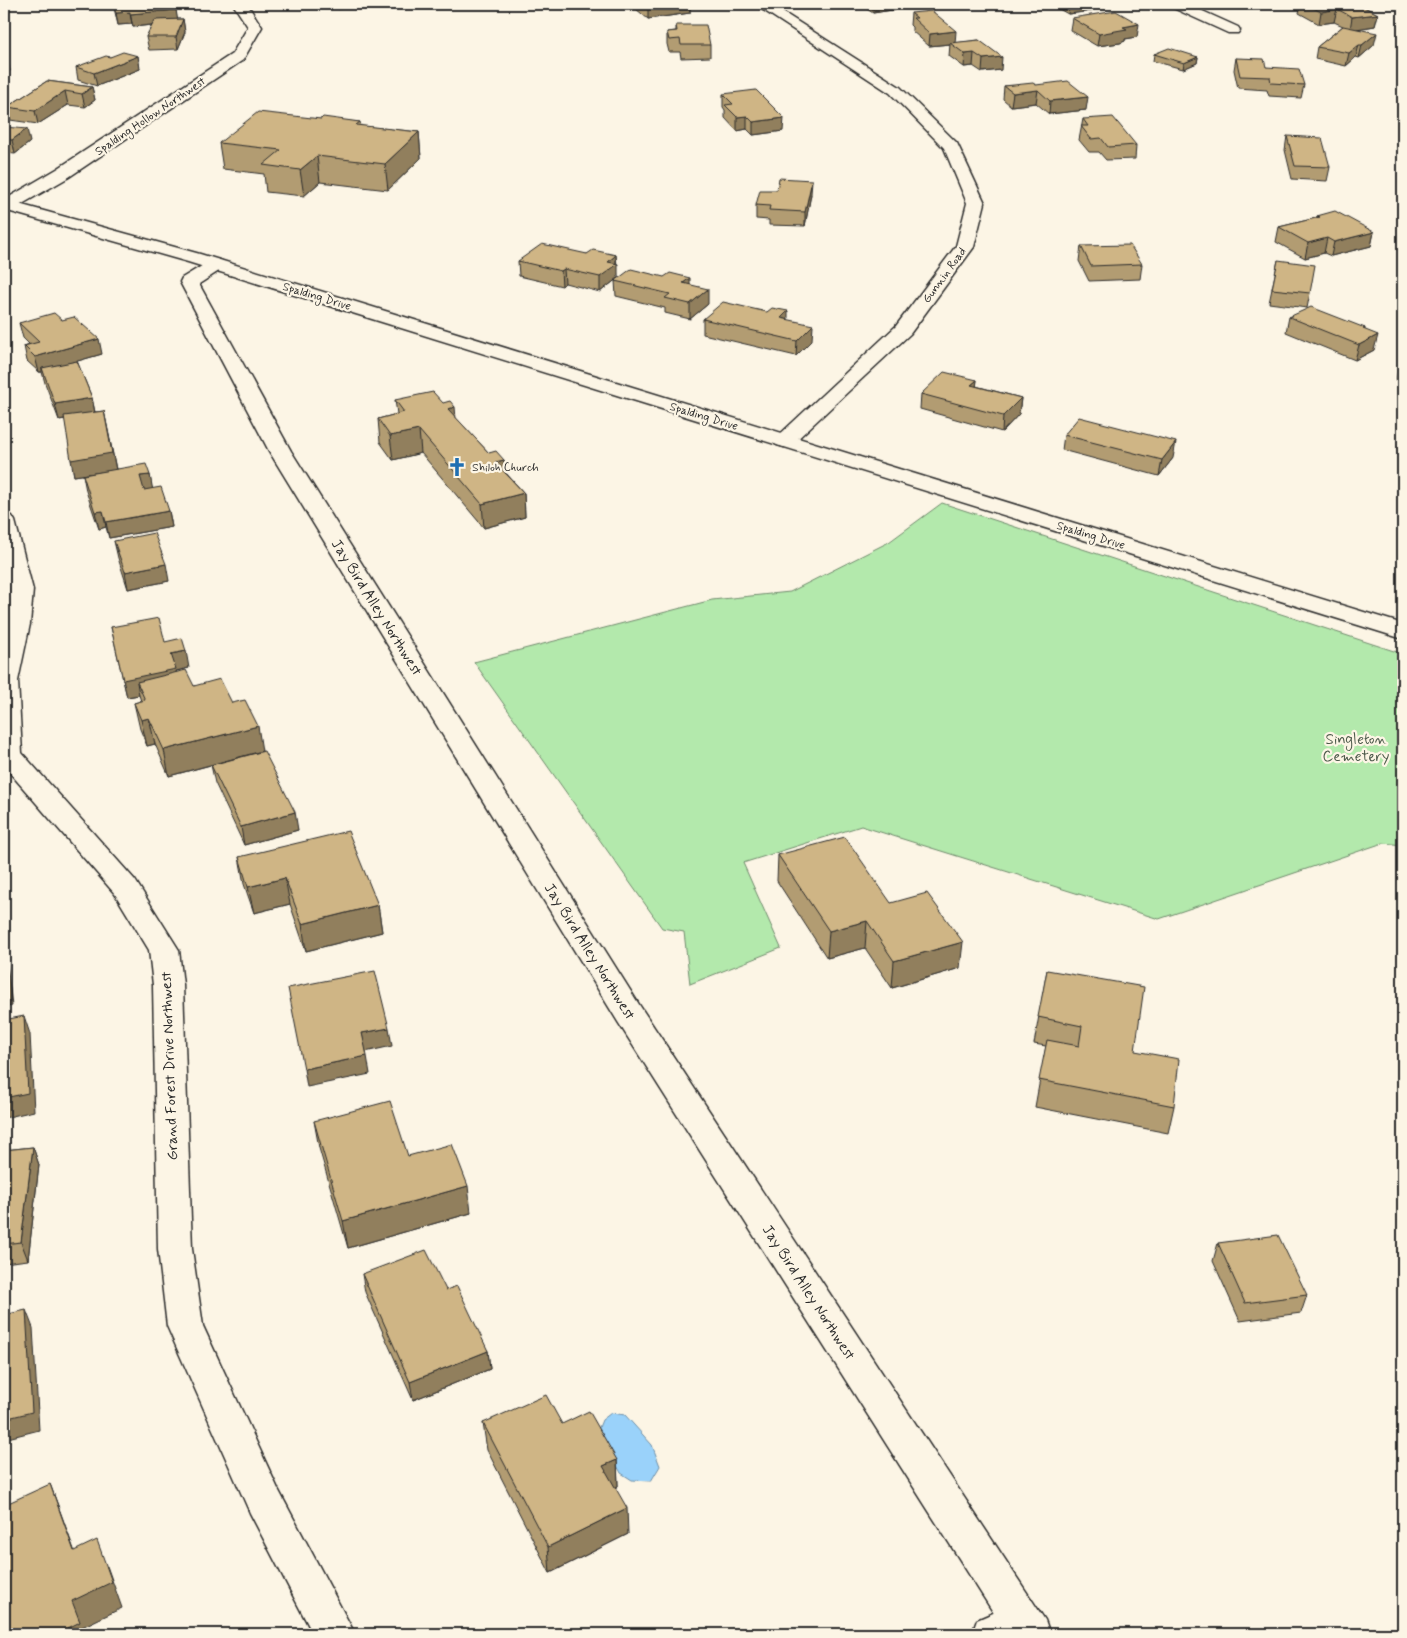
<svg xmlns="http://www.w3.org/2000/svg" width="1407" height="1638" viewBox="0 0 1407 1638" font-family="Mynerve,sans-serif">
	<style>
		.green { fill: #b3e9ac; stroke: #6f8a6c }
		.water { fill: #9ad2fa; stroke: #6e8fa7 }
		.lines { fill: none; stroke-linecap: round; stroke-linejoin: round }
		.minor-casing { stroke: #2b2b2b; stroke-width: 3 }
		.tertiary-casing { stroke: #2b2b2b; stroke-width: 3 }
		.secondary-casing { stroke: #2b2b2b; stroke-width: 3 }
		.minor { fill: #fcf5e5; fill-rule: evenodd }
		.tertiary { fill: #fcf5e5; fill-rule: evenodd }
		.secondary { fill: #fcf5e5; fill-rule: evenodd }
		.wall { fill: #b29c72; stroke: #2b2b2b }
		.shaded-wall { fill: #917f5d; stroke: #2b2b2b }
		.building { fill: #cfb585; stroke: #2b2b2b }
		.labels { text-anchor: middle; stroke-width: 4.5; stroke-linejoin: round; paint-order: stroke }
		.far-street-label { font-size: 12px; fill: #2b2b2b; stroke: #fcf5e5 }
		.far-poi-label { font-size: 12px; fill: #2b2b2b; stroke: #fcf5e5; text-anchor: start }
		.street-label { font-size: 15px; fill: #2b2b2b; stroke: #fcf5e5 }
		.park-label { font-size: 15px; fill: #4d5a4b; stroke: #fcf5e5 }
	</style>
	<rect width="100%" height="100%" fill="#fcf5e5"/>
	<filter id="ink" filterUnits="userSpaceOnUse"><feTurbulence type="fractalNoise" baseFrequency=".02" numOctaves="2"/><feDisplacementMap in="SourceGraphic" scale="10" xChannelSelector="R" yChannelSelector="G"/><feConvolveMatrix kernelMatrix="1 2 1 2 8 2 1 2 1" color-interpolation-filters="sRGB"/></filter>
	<g filter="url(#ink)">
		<path class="green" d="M942 503 1403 654V845L1383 843 1159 919 861 826 743 863 781 948 690 984 684 932 662 928 474 662 712 600 790 592 889 542Z"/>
		<path class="water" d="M611 1413 625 1415 652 1445 660 1466 651 1481 632 1480 621 1473 598 1430 602 1420Z"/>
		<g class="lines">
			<g class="minor-casing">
				<path id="minor" d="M233 4H247L262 27 243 60 69 177 10 211 4 212V200L57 169 232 54 248 27Z
					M754 4H770L900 87 957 143 985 203 974 247 910 334 791 445 784 447 777 445 773 441 777 437 896 326 956 246 967 203 944 148 890 93Z
					M1169 4H1187L1238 27 1240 30 1238 33H1228L1171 7Z
					M4 514 12 516 15 521 33 590 30 624 18 681 22 753 135 880 179 950 183 985 192 1249 203 1326 278 1489 355 1634H313L250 1513 167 1326 158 1249 153 985 149 950 115 894 4 766V633L9 590 4 563Z
					M1021 1601 1035 1606 1041 1620 1035 1634H972L977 1620Z"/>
			</g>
			<g class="tertiary-casing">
				<path id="tertiary" d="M216 260 222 261 225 265 222 269 199 284 291 451 640 1006 1045 1620 1050 1634H1007L618 1022 269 451 180 282 182 278 210 261Z"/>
			</g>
			<g class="secondary-casing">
				<path id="secondary" d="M4 200 200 254 1403 624V639L188 262 4 210Z"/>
			</g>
			<use href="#minor" class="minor"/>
			<use href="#tertiary" class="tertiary"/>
			<use href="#secondary" class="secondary"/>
		</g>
		<path class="wall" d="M122 4H149V5L176 10 177 19H183L185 32 178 49 149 50 146 37 152 25 133 27 132 24 118 25 114 8 123 7Z
			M636 4H690V13L648 19 636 9Z
			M859 4H911V7L873 13Z
			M1050 4H1093L1092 11 1068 14Z
			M1301 4H1358L1378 14 1375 26 1356 29 1374 45 1359 58 1356 57 1346 66 1315 59 1317 47 1343 26 1334 22 1319 24 1299 13Z
			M911 13 955 43 979 40 1001 70 982 72 973 66 964 67 949 56 950 44 929 46 912 31V27L910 25Z
			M1072 18 1137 37 1125 39V41L1120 43 1097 46 1070 30Z
			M676 25 710 45V57L681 58 680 52H669L667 44V32L676 31Z
			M1154 54 1198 57 1197 63 1183 69 1153 61Z
			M138 56 140 69 97 86 78 80 76 67 110 57Z
			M1236 58 1266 67 1304 85 1301 98 1269 96 1267 90 1238 88 1234 70Z
			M47 81 92 87 95 100 85 107 68 105 38 124 10 120 7 107Z
			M1036 85 1086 110 1049 114 1036 103 1011 106 1003 99 1004 86Z
			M723 94 783 131 753 135 747 129 737 131 725 118V110L723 107Z
			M321 119 360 122 361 126 419 132 421 158 388 190 320 182 304 196 266 192 264 174 223 169 219 143Z
			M1083 119 1136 145 1135 159 1106 160 1099 152H1089L1079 140Z
			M4 127 30 142 15 154 6 153 4 155Z
			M1287 136 1330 167 1327 181 1292 179 1285 150Z
			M811 194 805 226 769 225V220L756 219V205Z
			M1317 216 1374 232 1371 246 1331 256 1324 253 1305 258 1276 242 1279 227 1316 218Z
			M1081 246 1142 264 1140 279 1089 281 1079 261Z
			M587 254 616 255 618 278 600 292 565 283 562 286 519 276 518 261Z
			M1278 260 1310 293 1307 308 1269 303Z
			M615 281 690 285 708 304 690 319 665 313V308L616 296Z
			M1289 317 1365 328V330L1374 350 1355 360 1286 332Z
			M703 319 788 320 812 340 796 356 703 334Z
			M62 320 102 354 77 361 92 398 95 412 104 411 116 469 150 475 152 489 169 511 172 527 109 538 106 527 99 529 86 491 83 475 112 470 74 476 65 419 59 420 45 383 42 372H39L27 361 24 346 29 344 23 338 19 323Z
			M1403 338V382L1396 381Z
			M977 380 976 386 1021 398 1019 414 1002 432 920 409 921 394Z
			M395 400 456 418 489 453 504 460 505 472 524 493 525 517 484 528 421 453 393 460 380 442 378 419 397 414Z
			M1064 435 1173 458 1159 476 1062 450Z
			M114 541 169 581 128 589 118 558Z
			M111 627 165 642 189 668 176 671V672L194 686 232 703 262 751 298 830 244 845 215 783 211 765 241 757 169 776 155 744 147 746 140 729 134 703 141 701 139 695 127 697Z
			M778 855 891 903 960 968 892 988 865 948 827 958 777 881Z
			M239 857 378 905 382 932 306 951 290 904 254 913 244 884Z
			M1047 970 1174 1106 1168 1133 1035 1107 1046 1046 1034 1044Z
			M314 1121 471 1213 348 1248 319 1148Z
			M33 1147 39 1165 28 1260 4 1263V1150Z
			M1218 1243 1307 1295 1301 1313 1240 1321 1213 1261Z
			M362 1274 446 1290 488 1351 490 1369 413 1400 365 1292Z
			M483 1423 562 1424 617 1460 618 1486 615 1488 628 1534 550 1573 487 1450Z"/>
		<path class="shaded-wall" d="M337 4H367V6L338 9Z
			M671 4H690V13L648 19V7Z
			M873 4H911V7L873 13Z
			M1069 4H1093L1092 11 1068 14Z
			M1337 9 1334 22 1319 24 1321 12Z
			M176 10 178 22 133 27 130 14Z
			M130 12 132 24 118 25 116 13Z
			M1378 14 1375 26 1350 30 1352 17Z
			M183 19 185 32 178 49 176 37Z
			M1139 24 1137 37 1125 39V41L1120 43 1097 46 1099 34 1123 27Z
			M956 31 955 44 950 43V44L929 46 930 34Z
			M1377 33 1374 45 1359 58 1362 45Z
			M1359 45 1356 57 1346 66 1349 53Z
			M974 53 973 66 964 67 965 54Z
			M138 56 140 69 97 86 94 73Z
			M1002 57 1001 70 982 72 983 59Z
			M1198 57 1197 63 1183 69 1184 63Z
			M7 58 10 71 4 75V60Z
			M92 87 95 100 85 107 82 94Z
			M1038 90 1036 103 1011 106 1013 93Z
			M65 91 68 105 38 124 35 111Z
			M1088 97 1086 110 1049 114 1050 101Z
			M747 116V129L737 131V117Z
			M784 118 783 131 753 135V122Z
			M27 129 30 142 15 154 12 140Z
			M419 132 421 158 388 190 385 164Z
			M4 142 6 153 4 155Z
			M317 156 320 182 304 196 300 170Z
			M812 180 811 194 805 226V212Z
			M1374 232 1371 246 1331 256 1334 242Z
			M1327 238 1324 253 1305 258 1308 243Z
			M616 255V265L618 264V278L600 292V277L608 262Z
			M564 269 565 283 562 286 561 271Z
			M5 275 9 289 4 293V276Z
			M690 278V292L683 283Z
			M708 289V304L690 319V304Z
			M788 311V326L781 318Z
			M813 325 812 340 796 356 797 341Z
			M1378 335 1374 350 1355 360 1359 345Z
			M99 339 102 354 43 371 42 368V372H39L35 357Z
			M977 380 975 396 971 385Z
			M92 398 95 413 59 420 55 404Z
			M1021 398 1019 414 1002 432 1003 416Z
			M455 407 457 431 448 409Z
			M104 411 116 470 74 476 71 460Z
			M419 430 421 453 393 460 390 436Z
			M1176 442 1173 458 1159 476 1162 460Z
			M504 460 506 484 495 462Z
			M150 475 153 491 143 492 140 476Z
			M524 493 525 517 484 528 482 504Z
			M103 511 106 527 99 529 95 512Z
			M169 511 172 527 109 538 106 522Z
			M166 564 169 581 128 589 125 572Z
			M186 651 189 668 176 671 179 687 137 682 139 695 127 697 123 680 171 654Z
			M149 718 155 744 147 746 141 720Z
			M258 726 262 751 169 776 164 750Z
			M295 812 298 830 244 845 241 827Z
			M285 878 290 904 254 913 248 887Z
			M378 905 382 932 306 951 302 924Z
			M867 921 865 948 827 958 829 931Z
			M4 937 12 1006 4 1008Z
			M963 942 960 968 892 988 894 961Z
			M24 1016 30 1034 34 1111 4 1118V1098Z
			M389 1028 392 1046 365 1052 362 1033Z
			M367 1056 370 1074 307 1087 304 1069Z
			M33 1147 39 1165 28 1260 21 1242Z
			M468 1186 471 1213 348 1248 343 1221Z
			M26 1310 33 1328 39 1430 4 1439V1419Z
			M488 1351 490 1369 413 1400 410 1382Z
			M617 1460 618 1486 604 1493 603 1466Z
			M50 1484 60 1511 84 1577 74 1551Z
			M627 1508 628 1534 550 1573 548 1547Z
			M107 1566 122 1608 82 1627 85 1634H56L72 1601Z"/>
		<path class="building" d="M123 4H149V5L174 4 176 10 130 14V12L116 13 114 8 124 7Z
			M644 4H671L648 7Z
			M1306 4H1358L1378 14 1352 17 1337 9 1321 12Z
			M932 11 956 31 930 34 913 18H917L911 13Z
			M1116 11 1139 24 1123 27 1127 29 1121 30 1099 34 1072 18Z
			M183 19 176 37H146L155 20Z
			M676 25H706L710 45H681L680 39 669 40 667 32 677 31Z
			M1343 26 1377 33 1362 45H1359L1349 53 1317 47Z
			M979 40 1002 57 983 59 974 53 965 54 950 43Z
			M1169 48 1198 57 1184 63 1154 54Z
			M123 52 138 56 94 73 76 67 106 56 110 57Z
			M1236 58 1264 59 1266 67 1299 69 1304 85 1271 83 1270 77 1240 76Z
			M47 81 92 87 82 94 65 91 35 111 7 107Z
			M1068 81 1088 97 1050 101 1038 90 1013 93 1004 86 1033 83 1036 85Z
			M756 90 784 118 753 122 747 116 737 117 725 105 733 104 723 94Z
			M258 112 321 119 323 117 360 122 356 125 419 132 385 164 317 156 300 170 263 165 281 150 219 143Z
			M1113 117 1136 145 1108 147 1101 138 1091 139 1081 126H1088L1083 119Z
			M4 127 27 129 12 140 4 139Z
			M1287 136 1322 138 1330 167 1295 166Z
			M779 178 812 180 805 212 769 210 770 206 756 205 760 190H777Z
			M1335 211 1374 232 1334 242 1327 238 1308 243 1279 227 1320 217 1317 216Z
			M542 244 587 254 593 250 616 255 608 262 618 264 600 277 564 269 561 271 518 261Z
			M1130 245 1142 264 1091 266 1081 246Z
			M1278 260 1315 265 1310 293 1272 289Z
			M631 269 664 277 670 273 690 278 683 283 708 289 690 304 665 298 670 294 615 281Z
			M723 302 767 312 772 308 788 311 781 318 813 325 797 341 703 319Z
			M1311 307 1365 328 1363 329 1378 335 1359 345 1289 317Z
			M54 313 62 320 74 317 99 339 35 357 24 346 39 342 19 323Z
			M1403 343V366L1399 365Z
			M77 361 92 398 55 404 42 368Z
			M944 372 977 380 971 385 1021 398 1003 416 921 394Z
			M433 392 443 403 450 401 455 407 448 409 489 453 496 451 504 460 495 462 524 493 482 504 419 430 390 436 378 419 404 412 395 400Z
			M104 411 112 453 71 460 64 416Z
			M1079 417 1176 442 1162 460 1064 435Z
			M146 464 150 475 140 476 144 490 161 487 169 511 106 522 103 511 95 512 83 475Z
			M154 533 166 564 125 572 114 541Z
			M159 618 165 642 182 638 186 651 171 654 176 669 123 680 111 627Z
			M186 670 194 686 220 679 232 703 245 700 258 726 164 750 149 718 141 720 134 703 145 700 137 682Z
			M264 751 295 812 241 827 211 765Z
			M348 831 378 905 302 924 285 878 248 887 239 857Z
			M845 837 891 903 927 893 963 942 894 961 867 921 829 931 778 855Z
			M4 968 6 988H4Z
			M1047 970 1144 987 1135 1051 1179 1059 1174 1106 1039 1080 1047 1040 1079 1046 1082 1026 1038 1017Z
			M375 971 389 1028 362 1033 367 1056 304 1069 288 988Z
			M24 1016 28 1093 4 1098V1020Z
			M390 1101 408 1156 452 1144 468 1186 343 1221 314 1121Z
			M33 1147 21 1242 4 1244V1150Z
			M1278 1235 1307 1295 1245 1303 1218 1243Z
			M426 1250 446 1290 457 1286 488 1351 410 1382 362 1274Z
			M26 1310 32 1412 4 1419V1315Z
			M546 1395 562 1424 589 1411 617 1460 603 1466 627 1508 548 1547 483 1423Z
			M50 1484 74 1551 97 1540 112 1582 72 1601 80 1622 56 1634H4V1505Z"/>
	</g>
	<defs>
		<g id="church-bare" transform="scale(1.5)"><path d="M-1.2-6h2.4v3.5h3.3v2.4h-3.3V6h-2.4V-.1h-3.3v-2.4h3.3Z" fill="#1f6fb2" stroke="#fcf5e5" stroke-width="2.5" paint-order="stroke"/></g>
	</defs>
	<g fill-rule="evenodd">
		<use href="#church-bare" x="457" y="467"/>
	</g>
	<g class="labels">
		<g class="far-street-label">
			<text transform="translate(150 116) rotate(-34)" y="4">Spalding Hollow Northwest</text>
			<text transform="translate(944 275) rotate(-54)" y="4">Gunnin Road</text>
			<text transform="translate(317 296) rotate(17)" y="4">Spalding Drive</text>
			<text transform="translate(704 416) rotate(17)" y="4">Spalding Drive</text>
			<text transform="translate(1091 535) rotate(17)" y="4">Spalding Drive</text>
		</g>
		<g class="far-poi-label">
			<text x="472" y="471">Shiloh Church</text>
		</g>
		<g class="street-label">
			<text transform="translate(377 607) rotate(58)" y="5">Jay Bird Alley Northwest</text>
			<text transform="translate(590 951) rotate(58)" y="5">Jay Bird Alley Northwest</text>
			<text transform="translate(169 1066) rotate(-92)" y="5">Grand Forest Drive Northwest</text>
			<text transform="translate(809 1292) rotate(57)" y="5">Jay Bird Alley Northwest</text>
		</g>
		<g class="park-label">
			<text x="1356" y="744">Singleton<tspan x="1356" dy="17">Cemetery</tspan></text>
		</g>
	</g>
	<rect width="1407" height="1638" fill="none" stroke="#fcf5e5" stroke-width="20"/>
	<rect x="10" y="10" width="1387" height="1618" fill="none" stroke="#2b2b2b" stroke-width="2" filter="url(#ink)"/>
</svg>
